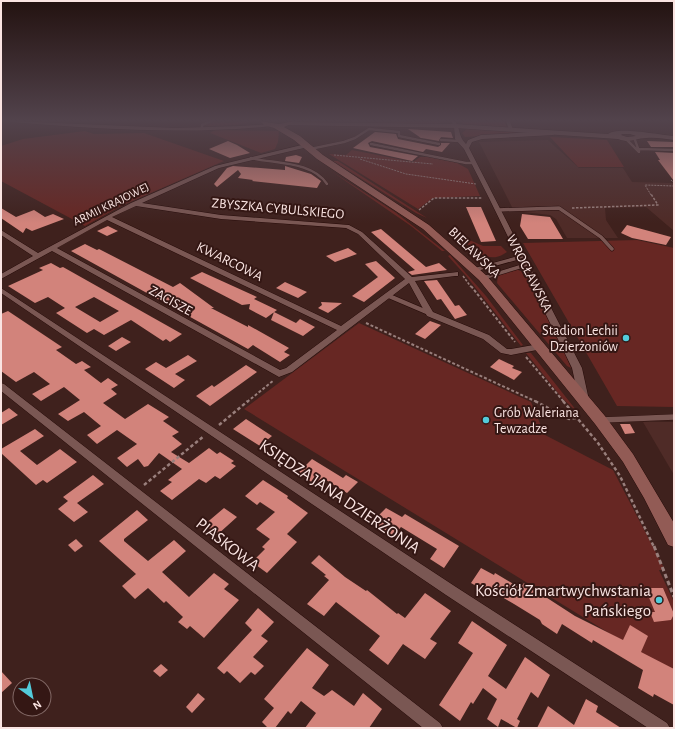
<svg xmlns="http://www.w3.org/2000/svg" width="675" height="729" viewBox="0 0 675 729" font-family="'Alegreya Sans',sans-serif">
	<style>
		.built { fill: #4f2b27 }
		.green { fill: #672723 }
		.building { fill: #d2837b; fill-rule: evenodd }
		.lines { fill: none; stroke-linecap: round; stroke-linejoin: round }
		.service-far3-casing { stroke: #240907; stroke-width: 3 }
		.service-far2-casing { stroke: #240907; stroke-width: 4.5 }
		.service-far1-casing { stroke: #240907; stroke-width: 5.5 }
		.service-casing { stroke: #240907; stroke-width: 6 }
		.minor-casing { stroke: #240907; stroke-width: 1 }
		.tertiary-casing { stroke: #240907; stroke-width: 1 }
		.secondary-casing { stroke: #240907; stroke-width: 1 }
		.path-far4 { stroke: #997f7c; stroke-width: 1; stroke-dasharray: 2 1; stroke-linecap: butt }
		.path-far3 { stroke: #997f7c; stroke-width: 1.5; stroke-dasharray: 2.5 1.5; stroke-linecap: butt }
		.path-far2 { stroke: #997f7c; stroke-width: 2; stroke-dasharray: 3 2; stroke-linecap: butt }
		.path-far1 { stroke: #997f7c; stroke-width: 2.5; stroke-dasharray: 3.5 2.5; stroke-linecap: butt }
		.path { stroke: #997f7c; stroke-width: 3; stroke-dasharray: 4.5 3; stroke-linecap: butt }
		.service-far3 { stroke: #7a5753; stroke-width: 2.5 }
		.service-far2 { stroke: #7a5753; stroke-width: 3.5 }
		.service-far1 { stroke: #7a5753; stroke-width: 4.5 }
		.service { stroke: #7a5753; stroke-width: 5.5 }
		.minor { fill: #7a5753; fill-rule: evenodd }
		.tertiary { fill: #7a5753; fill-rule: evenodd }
		.secondary { fill: #925b55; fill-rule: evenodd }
		.poi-dot { fill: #53cbda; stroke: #341714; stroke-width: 1.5 }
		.labels { text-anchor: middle; stroke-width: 4; stroke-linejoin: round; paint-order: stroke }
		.far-street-label { font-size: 12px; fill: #fae4e2; stroke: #341714 }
		.street-label { font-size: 14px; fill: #fae4e2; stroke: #341714 }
		.poi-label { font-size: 14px; fill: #fae4e2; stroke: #341714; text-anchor: end }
		.near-street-label { font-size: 17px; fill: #fae4e2; stroke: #341714 }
		.near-poi-label { font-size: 17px; fill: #fae4e2; stroke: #341714; text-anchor: end }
	</style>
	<rect width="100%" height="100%" fill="#3f211d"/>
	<path class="built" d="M548 140 579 168H623L632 182 673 183 674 185V231L646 207 605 208 606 220 618 238H567L556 219 550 215 514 211 479 142Z
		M643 422H674V475Z"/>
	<path class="green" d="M223 121 225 123 253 121 237 125 208 126 206 125 211 122 220 123Z
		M301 121 349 123 350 121H389L388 123 348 124H400L391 123 390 121 448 122 437 123 439 125H330L346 124Z
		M461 121H504L507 127 463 125Z
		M468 128 524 132 525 133 465 137 462 133Z
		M215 130 279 131 278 142 275 149 261 153 210 133Z
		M85 131 94 134 144 133 224 161 121 206 85 226 1 181V146L23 139Z
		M550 137 607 140 624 167H578Z
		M352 150 413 162 420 157H427L457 163 468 169 480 196 433 198 418 209 329 154 346 155Z
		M333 161H338L427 218 416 213Z
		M331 171 395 212 445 251H442L411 226Z
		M456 234 483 246H501L507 252C487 267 471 247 456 234Z
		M637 240 674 248V407L617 406 523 243Z
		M450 255 486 296 523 345 521 346 467 277 448 256Z
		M516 269 525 273 563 349 571 368 567 366 497 283 498 275Z
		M359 323 531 402 545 435 613 470 665 570H659L674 602V673L244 409Z
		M529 353H531L580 415 562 398 526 353Z"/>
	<path class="building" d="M408 129 451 132 453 138 441 137 439 141 416 137 421 138Z
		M375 132 396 134 398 139 438 147 441 145V143H450L442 152 426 149 423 152 372 141 368 143 370 147 418 156 412 161 353 148Z
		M228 141 237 145 250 153 230 158 209 149Z
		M647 141 674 142V147H651Z
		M655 152 674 153V181L658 160H660Z
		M296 155 302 157 299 163 285 161 286 157Z
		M233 166 285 170V166L311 174 321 181 317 188 252 181 253 180 238 178 241 174 238 170 217 187 214 184 227 168Z
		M466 207H481L496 241 481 242Z
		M1 208 16 217 34 210 45 217 53 214 64 219 32 231 26 228 23 233 1 218Z
		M522 214 550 217 563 239H528L520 226Z
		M627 225 671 237 666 245 632 238 621 233Z
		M108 226 118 231 107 236 97 231Z
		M381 229 426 267 439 263 447 270 412 275 408 272 415 270 371 232Z
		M85 244 97 250 99 249 173 287 180 283 214 308H211L248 327V325L289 348 284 352 290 355 280 362 253 345 248 349 71 251Z
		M348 248 357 254 335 262 326 256Z
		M376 261 395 278 364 302 352 296 378 277 365 264Z
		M51 263 60 268 63 267 182 334 170 342 166 339 163 341 131 320 104 335 94 329 87 333 56 313 65 308 48 297 35 303 8 286 43 270 39 268ZM94 297 119 311 100 322 75 307Z
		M202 272 257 297 254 299 277 310 266 318 249 309 250 304 242 305 190 278Z
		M437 280 455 306 459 305 467 315 455 319 441 299 437 300 424 281Z
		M285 282 307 292 298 298 276 288Z
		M321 302 342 303 328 313 318 308 322 305Z
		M8 311 62 347 56 350 76 364 82 361 91 367 84 370 101 383 108 378 118 385 111 389 117 394 103 403 125 419 148 404 169 417 163 421 179 432 172 436 182 444 171 452 189 463 209 448 217 454 220 452 234 461 231 463 236 466 220 479 215 476 206 483 199 479 172 500 160 491 172 482 168 480 182 469 159 453 148 466 144 467 138 459 127 467 117 458 137 444 117 430 97 444 87 435 101 426 84 412 68 421 58 414 80 400 64 387 41 401 32 394 50 384 34 372 16 382 1 371V314Z
		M274 312 296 323 300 319 315 327 303 336 271 320Z
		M430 321 441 325 425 339 415 334Z
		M122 337 131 342 116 351 108 346Z
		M188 355 197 361 175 374 185 380 174 388 145 369 156 362 166 368Z
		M499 359 514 366 512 368 522 372 514 380 490 367Z
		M246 365 257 372 210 406 196 396 212 385 214 387Z
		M9 408 18 415 1 425V413Z
		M246 419 272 436 260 446 233 429Z
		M620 424H630L635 433 625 434Z
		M35 429 44 436 20 451 37 465 60 449 77 462 47 483 43 480 36 485 1 453V449Z
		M312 459 343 478 346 475 358 482 347 493 323 478 316 485 298 473Z
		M93 475 104 484 77 503 88 512 74 522 58 509 68 501 63 497Z
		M263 480 288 496 287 498 308 513 287 534 297 542 267 573 252 562 265 549 262 547 270 539 256 529 275 512 260 502 257 505 245 496Z
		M224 508 237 517 217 535 204 525Z
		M386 508 402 517 405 514 459 546 444 568 430 559 437 549 401 527 393 536 371 523Z
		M137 510 148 520 124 539V541L148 561 174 540 186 551 162 572 189 597 214 573 229 584 224 589 239 600 204 638 190 626 187 629 178 622 183 617 166 601 164 603 148 588 135 599 122 586 136 574 99 541Z
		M76 539 83 546 75 552 68 545Z
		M319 555 345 577 366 591 367 590 397 614 398 613 405 618 425 593 451 611 430 639 437 643 425 659 403 644 388 665 369 650 380 636 336 602 324 616 307 604 329 580 324 576 326 575 311 563Z
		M481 568 494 575 495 573 520 588 524 583 575 616 623 640 630 625 648 636 641 652 674 669V705L654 694 653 697 638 688 643 670 593 640 592 643 562 624 557 634 542 624 540 620 514 604 487 588 485 591 471 583Z
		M645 588H663L674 614 671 620 654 622 650 612H655Z
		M258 608 274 622 261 636 268 641 253 657 264 666 255 675 251 672 240 683 227 671 224 674 217 668 252 630 245 623Z
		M472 621 507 645 488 676 506 689 525 657 550 675 538 698 531 692 517 719 520 721 517 728 501 719 498 727 487 719 497 699 483 688 473 704 471 702 460 721 439 705 473 653 458 643Z
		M307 648 329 665 312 688 324 696 332 690 354 706 363 693 382 709 369 728H305L316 713 301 701 291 714 288 711 275 728H268L262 722 274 708 264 699Z
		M161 664 168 670 160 677 153 671Z
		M1 671 12 683 1 693Z
		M198 693 205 699 192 713 186 707Z
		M586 699 598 706 596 712 621 728H537L548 706 574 725Z"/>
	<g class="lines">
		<g class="service-far3-casing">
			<path id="service-far3" d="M202 129V125L211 121
				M626 139 639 152
				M441 140 460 141
				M635 140 639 151
				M371 144 466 163H474
				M310 149 344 142 355 138 369 129 399 132V136L439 144
				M639 149 674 150
				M251 158C275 164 312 161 327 184"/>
		</g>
		<g class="service-far2-casing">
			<path id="service-far2" d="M498 210 559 208 601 237 612 249
				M474 270 521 257
				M483 278 526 265"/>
		</g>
		<g class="service-far1-casing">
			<path id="service-far1" d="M389 296 429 313"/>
		</g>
		<g class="service-casing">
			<path id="service" d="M602 420 674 417"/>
		</g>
		<g class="minor-casing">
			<path id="minor" d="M10 121 175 128 240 126 272 124 274 125 272 126C185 135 99 129 12 122Z
				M451 121H455C461 130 458 136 466 144L468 140 481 135 553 131 556 133 553 135 482 139 472 142 469 148 582 368 589 400 587 402 584 403 579 400 572 368 489 198 464 149 455 139 454 126Z
				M506 121H510L513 130H509Z
				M306 144 309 146 308 147 219 168 142 203 221 215 349 225 362 232 412 277 458 272V276H455L415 281 433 312 489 335 507 349H511L539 344 543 347 542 349 511 355 501 353 483 339 427 316 409 283 292 372 279 377 52 251 1 279V274L33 256 1 235V230L38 253 131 203 215 166ZM136 206 221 219 346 228 358 234 405 279 341 326 112 217ZM107 220 337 330 286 368 280 370 57 248Z
				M1 288 456 587 667 723 670 728H648L446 595 1 293Z
				M1 383 4 384 440 723 443 728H423L1 391Z"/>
		</g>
		<g class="tertiary-casing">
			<path id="tertiary" d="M288 122 456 124 608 134C617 126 660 135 674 136V140C665 139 655 137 646 138 635 138 631 144 618 139L456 128 286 125 285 124ZM622 134H630L636 136 627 137 621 135Z"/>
		</g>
		<g class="secondary-casing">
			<path id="secondary" d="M260 121 278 124 297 121 284 127 300 136 323 155 429 225 487 276 605 416 633 454 674 523V547L668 545 644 498 623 462 595 424 479 280 423 229 317 159 294 140 274 128 264 125Z"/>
		</g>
		<path class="path-far4" d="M334 155 433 164
			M360 159 406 174 476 184
			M671 180 674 183
			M651 195 645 185 674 186"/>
		<path class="path-far3" d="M572 208 658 205 651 194
			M419 210 434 198H482
			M463 276 471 287"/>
		<path class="path-far2" d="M471 286 515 342
			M366 323 537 402
			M526 357 564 402
			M247 402 274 380"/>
		<path class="path-far1" d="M535 401 569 419 577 418
			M563 401 598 443 620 476 654 547
			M219 425 248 401
			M144 485 204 436"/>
		<path class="path" d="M654 546 674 597"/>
		<use href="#service-far3" class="service-far3"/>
		<use href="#service-far2" class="service-far2"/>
		<use href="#service-far1" class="service-far1"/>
		<use href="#service" class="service"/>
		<use href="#minor" class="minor"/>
		<use href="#tertiary" class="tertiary"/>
		<use href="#secondary" class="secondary"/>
	</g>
	<linearGradient id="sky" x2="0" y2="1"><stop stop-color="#231210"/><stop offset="0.54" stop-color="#52434c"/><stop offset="1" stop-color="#52434c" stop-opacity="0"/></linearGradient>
	<rect width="675" height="223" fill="url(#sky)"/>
	<g class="poi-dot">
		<circle cx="626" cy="338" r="4"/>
		<circle cx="486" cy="420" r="4"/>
		<circle cx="659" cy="600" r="4"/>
	</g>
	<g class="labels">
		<g class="far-street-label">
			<text transform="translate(111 204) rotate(-26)" y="4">ARMII KRAJOWEJ</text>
		</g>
		<g class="street-label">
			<text transform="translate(278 208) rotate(5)" y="5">ZBYSZKA CYBULSKIEGO</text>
			<text transform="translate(475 252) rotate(44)" y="5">BIELAWSKA</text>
			<text transform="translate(230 261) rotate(26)" y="5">KWARCOWA</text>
			<text transform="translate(530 273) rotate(63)" y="5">WROCŁAWSKA</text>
			<text transform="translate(171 300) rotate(29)" y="5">ZACISZE</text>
		</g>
		<g class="poi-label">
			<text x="618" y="335">Stadion Lechii<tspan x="618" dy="16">Dzierżoniów</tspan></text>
			<text x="494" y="417" text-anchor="start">Grób Waleriana<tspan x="494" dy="16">Tewzadze</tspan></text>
		</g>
		<g class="near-street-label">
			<text transform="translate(340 496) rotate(34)" y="6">KSIĘDZA JANA DZIERŻONIA</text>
			<text transform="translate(228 544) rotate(38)" y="6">PIASKOWA</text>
		</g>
		<g class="near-poi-label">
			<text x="651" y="596">Kościół Zmartwychwstania<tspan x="651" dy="20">Pańskiego</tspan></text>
		</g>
	</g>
	<rect width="675" height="729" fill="none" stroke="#fae4e2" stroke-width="4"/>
	<g transform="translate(32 697) rotate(147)"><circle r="19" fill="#341714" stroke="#836966"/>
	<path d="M0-3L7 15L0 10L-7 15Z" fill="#53cbda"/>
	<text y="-6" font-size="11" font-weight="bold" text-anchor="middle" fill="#fae4e2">N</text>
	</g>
</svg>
